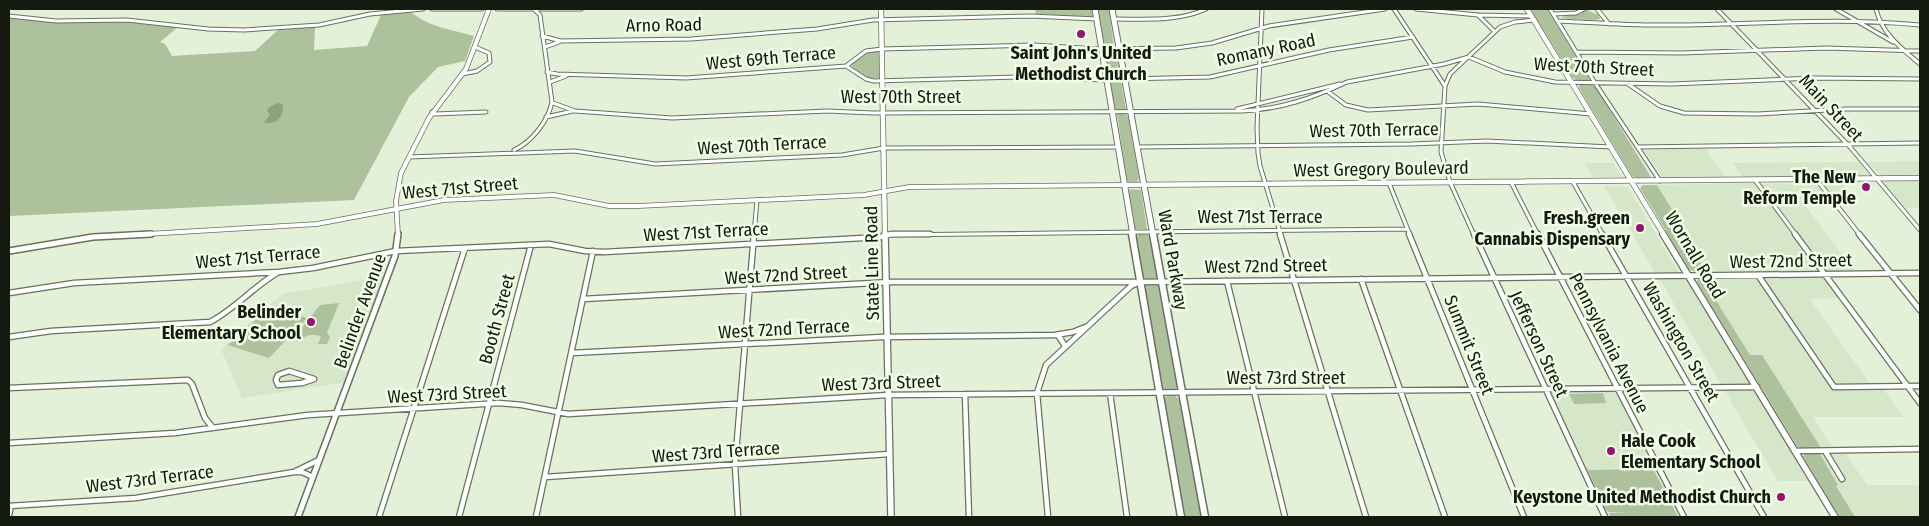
<svg xmlns="http://www.w3.org/2000/svg" width="1929" height="526" viewBox="0 0 1929 526" font-family="'Fira Sans Condensed',sans-serif">
	<style>
		.built { fill: #d5e7c8 }
		.green { fill: #acc19c }
		.water { fill: #8ca27b }
		.lines { fill: none; stroke-linecap: round; stroke-linejoin: round }
		.minor-far1-casing { stroke: #66735d; stroke-width: 5 }
		.minor-casing { stroke: #66735d; stroke-width: 7 }
		.tertiary-far1-casing { stroke: #66735d; stroke-width: 5.5 }
		.tertiary-casing { stroke: #66735d; stroke-width: 8 }
		.secondary-far1-casing { stroke: #66735d; stroke-width: 6 }
		.secondary-casing { stroke: #66735d; stroke-width: 8 }
		.primary-far1-casing { stroke: #66735d; stroke-width: 7 }
		.primary-casing { stroke: #66735d; stroke-width: 9 }
		.minor-far1 { stroke: #fff; stroke-width: 3 }
		.minor { stroke: #fff; stroke-width: 4.5 }
		.tertiary-far1 { stroke: #fff; stroke-width: 4 }
		.tertiary { stroke: #fff; stroke-width: 5 }
		.secondary-far1 { stroke: #fff; stroke-width: 4.5 }
		.secondary { stroke: #fff; stroke-width: 5.5 }
		.primary-far1 { stroke: #fff; stroke-width: 5 }
		.primary { stroke: #fff; stroke-width: 6 }
		.poi-dot { fill: #921571; stroke: #f0fee5; stroke-width: 2 }
		.labels { text-anchor: middle; stroke-width: 5; stroke-linejoin: round; paint-order: stroke }
		.street-label { font-size: 18px; fill: #151a11; stroke: #f0fee5 }
		.poi-label { font-size: 18px; font-weight: bold; fill: #151a11; stroke: #f0fee5; text-anchor: end }
	</style>
	<rect width="100%" height="100%" fill="#e3f1d8"/>
	<path class="built" d="M1684 148H1705L1726 178 1663 179 1645 151Z
		M1920 161V176H1882L1866 162Z
		M1859 162 1868 174V176L1743 178 1733 163Z
		M1585 163H1613L1622 177H1593Z
		M1886 181H1920V208L1905 209 1884 184Z
		M1824 182H1841L1853 198H1833L1822 184Z
		M1753 183 1757 185 1820 272 1706 271 1687 242 1692 241 1657 185Z
		M1814 183 1818 184 1830 200H1801L1856 272 1825 271 1761 184Z
		M1604 186 1628 187 1679 273 1656 274Z
		M387 276 348 382 242 398 221 349 282 294Z
		M1821 276 1824 277 1840 298 1810 299 1870 384 1836 383 1763 278Z
		M1659 278H1682L1687 280 1750 384 1749 385 1722 386Z
		M1702 278H1758L1833 388H1883L1904 417H1813L1833 448H1821L1762 355H1750Z
		M1749 390 1755 392 1808 481H1778L1725 391Z
		M1604 391H1613L1617 394 1680 517H1606L1549 393Z
		M1820 454H1846L1867 485H1920V517H1855L1835 485H1838Z"/>
	<path class="green" d="M1035 9H1093L1094 17 1036 14Z
		M1098 9H1109L1114 47 1104 46Z
		M1530 9H1547L1590 80 1578 81 1573 78Z
		M1587 10 1599 15 1600 19C1596 21 1564 19 1561 17L1581 14 1583 11Z
		M411 12C428 27 453 30 474 36L465 61 438 67 409 97 354 200 9 216V17L46 21H127L178 27 160 42 165 44 172 56 255 51 278 30 315 27 314 50 367 46 381 15Z
		M1107 50 1116 52 1126 110H1117L1114 108 1105 52Z
		M878 51 880 52V76L879 78H868L852 67V63L867 52Z
		M1579 84H1588L1595 86 1651 177 1637 178 1632 176 1579 88Z
		M1117 114H1125L1128 116 1139 178 1137 182H1129L1127 180Z
		M1643 185H1657L1692 242H1687L1706 271 1695 272 1689 269 1640 188Z
		M1130 189 1141 190 1147 229H1135L1129 192Z
		M1139 234H1147L1149 236 1157 276 1155 279H1145L1143 276 1136 237Z
		M1698 278H1702L1750 355H1762L1821 448H1800L1797 446 1697 282Z
		M1156 283 1158 285 1177 387 1175 389 1165 390 1162 387 1144 285Z
		M339 303 327 333 330 337 327 344H318L321 337C313 332 304 336 297 342L294 338 320 305Z
		M269 308 307 318 269 358 228 345Z
		M1603 393 1606 403 1574 404 1569 394Z
		M1167 396H1175L1179 399 1202 517H1185L1163 399Z
		M1805 454H1820L1838 485 1836 486 1855 517 1839 516 1803 456Z
		M1648 464 1651 465 1678 517H1611L1609 513H1631L1609 512 1606 509 1608 515 1586 466 1589 470 1650 469Z"/>
	<path class="water" d="M279 103 283 105C284 116 277 124 266 123L264 122 270 115 267 111C269 106 274 104 279 103Z"/>
	<g class="lines">
		<g class="minor-far1-casing">
			<path id="minor-far1" d="M432 9H482
				M497 9H581
				M1262 9 1257 128 1258 153 1260 166 1281 235
				M1394 9 1445 86
				M1416 9 1478 15 1532 16
				M1550 9 1595 83 1660 181
				M1597 9 1609 24
				M1717 9 1850 147 1920 230
				M1836 9 1893 42
				M1876 9C1882 34 1901 48 1920 64
				M1554 14 1576 13 1584 9
				M1478 15 1494 31
				M9 16 56 21 127 20 208 29 244 30 319 25 370 14 423 9
				M1114 19C1145 19 1177 22 1206 9
				M1558 21C1588 22 1619 25 1649 25 1740 26 1830 16 1920 25
				M542 36 561 41 691 39 817 29 873 20 1030 16 1097 19
				M545 47 559 42
				M1576 52 1682 53 1826 48 1920 51
				M846 66 866 79 874 81 1021 77 1107 80
				M547 72 557 74 686 78 846 66 866 51 882 49 1033 45 1098 49 1176 48 1212 43 1269 26 1385 9
				M462 74 477 71 490 62 489 53 475 47
				M1125 79 1210 77 1329 50 1413 37
				M550 82 566 76
				M1347 82 1444 64 1469 57 1505 72 1555 82 1672 84 1813 78 1920 79
				M1628 84 1660 106 1684 113 1758 114 1846 109H1920
				M1327 91 1346 105 1368 110 1478 104 1591 114
				M553 103 575 111 672 118 827 111 873 113 1243 111C1281 109 1313 98 1347 82
				M1237 109 1340 84
				M432 112 435 114 486 112
				M546 117 573 111
				M1137 147 1411 144 1487 141 1611 147
				M1638 147 1920 143
				M514 150C532 142 548 121 552 102L540 15 535 10
				M409 157 575 151 655 164 842 155 884 148 1118 147
				M1755 180 1796 235
				M1817 180 1860 235
				M1511 182 1538 235
				M1573 182 1603 235
				M1389 183 1410 235
				M754 235 757 200
				M888 235 1407 229
				M1474 235 1450 182 1441 152 1445 86 1450 74 1500 27 1515 22 1535 20"/>
		</g>
		<g class="minor-casing">
			<path id="minor" d="M1280 234 1366 517
				M1409 234 1524 517
				M1474 234 1605 517
				M1538 234 1684 517
				M1602 234 1764 517
				M1795 234 1920 403
				M1859 234 1920 310
				M1758 275 1834 387 1920 386
				M1361 279 1445 517
				M1227 281 1285 517
				M9 293 74 283 279 272 313 268 396 251 549 244 585 251 604 252 881 237 891 234H930
				M583 299 891 282H1140L1920 273
				M1058 335 1065 346
				M9 337 51 331 210 322C235 309 253 287 277 273
				M572 353 882 337 1055 335 1073 332 1088 326
				M289 371 314 379 302 383 278 385 276 380 278 375Z
				M9 388 188 380 192 384 205 418 213 428
				M1110 393 1127 517
				M965 394 969 517
				M9 443 175 433 308 415 499 403 522 405 568 414 888 395 1757 387
				M1795 451 1920 449
				M1825 451 1842 479
				M296 471 319 460
				M545 477 889 454
				M9 506 136 498 294 472H302L313 477
				M9 515 11 506
				M379 517 465 248
				M459 517 531 245
				M536 517 593 251
				M738 517 735 465 754 234
				M1048 517 1037 393 1046 365 1131 286 1138 283"/>
		</g>
		<g class="tertiary-far1-casing">
			<path id="tertiary-far1" d="M130 235 317 224 444 200 554 195 609 206H638L864 195 909 187 1124 185
				M398 235 396 201 401 173 429 118 466 69 489 9"/>
		</g>
		<g class="tertiary-casing">
			<path id="tertiary" d="M9 251 93 237 151 234
				M298 517 395 256 398 234"/>
		</g>
		<g class="secondary-far1-casing">
			<path id="secondary-far1" d="M881 9 885 235
				M1527 9 1664 235
				M1124 185 1920 178"/>
		</g>
		<g class="secondary-casing">
			<path id="secondary" d="M885 234 891 517
				M1663 234 1835 517"/>
		</g>
		<g class="primary-far1-casing">
			<path id="primary-far1" d="M1095 9 1133 235
				M1112 9 1153 235"/>
		</g>
		<g class="primary-casing">
			<path id="primary" d="M1132 234 1181 517
				M1153 234 1205 517"/>
		</g>
		<use href="#minor-far1" class="minor-far1"/>
		<use href="#minor" class="minor"/>
		<use href="#tertiary-far1" class="tertiary-far1"/>
		<use href="#tertiary" class="tertiary"/>
		<use href="#secondary-far1" class="secondary-far1"/>
		<use href="#secondary" class="secondary"/>
		<use href="#primary-far1" class="primary-far1"/>
		<use href="#primary" class="primary"/>
	</g>
	<g class="poi-dot">
		<circle cx="1081" cy="34" r="5"/>
		<circle cx="1866" cy="187" r="5"/>
		<circle cx="1640" cy="228" r="5"/>
		<circle cx="311" cy="322" r="5"/>
		<circle cx="1611" cy="451" r="5"/>
		<circle cx="1781" cy="497" r="5"/>
	</g>
	<g class="labels">
		<g class="street-label">
			<text transform="translate(664 25) rotate(-1)" y="6">Arno Road</text>
			<text transform="translate(1266 50) rotate(-12)" y="6">Romany Road</text>
			<text transform="translate(771 58) rotate(-5)" y="6">West 69th Terrace</text>
			<text transform="translate(1594 67) rotate(3)" y="6">West 70th Street</text>
			<text x="901" y="103">West 70th Street</text>
			<text transform="translate(1831 108) rotate(47)" y="6">Main Street</text>
			<text transform="translate(1374 130) rotate(-1)" y="6">West 70th Terrace</text>
			<text transform="translate(762 145) rotate(-3)" y="6">West 70th Terrace</text>
			<text transform="translate(1381 169) rotate(-1)" y="6">West Gregory Boulevard</text>
			<text transform="translate(460 188) rotate(-5)" y="6">West 71st Street</text>
			<text x="1260" y="223">West 71st Terrace</text>
			<text transform="translate(706 232) rotate(-3)" y="6">West 71st Terrace</text>
			<text transform="translate(1695 255) rotate(59)" y="6">Wornall Road</text>
			<text transform="translate(258 257) rotate(-5)" y="6">West 71st Terrace</text>
			<text transform="translate(1173 260) rotate(80)" y="6">Ward Parkway</text>
			<text transform="translate(1791 261) rotate(-1)" y="6">West 72nd Street</text>
			<text transform="translate(872 263) rotate(-91)" y="6">State Line Road</text>
			<text transform="translate(1266 266) rotate(-1)" y="6">West 72nd Street</text>
			<text transform="translate(786 275) rotate(-3)" y="6">West 72nd Street</text>
			<text transform="translate(360 311) rotate(-70)" y="6">Belinder Avenue</text>
			<text transform="translate(497 319) rotate(-75)" y="6">Booth Street</text>
			<text transform="translate(784 329) rotate(-3)" y="6">West 72nd Terrace</text>
			<text transform="translate(1681 342) rotate(60)" y="6">Washington Street</text>
			<text transform="translate(1609 343) rotate(63)" y="6">Pennsylvania Avenue</text>
			<text transform="translate(1539 344) rotate(65)" y="6">Jefferson Street</text>
			<text transform="translate(1469 345) rotate(68)" y="6">Summit Street</text>
			<text x="1286" y="384">West 73rd Street</text>
			<text transform="translate(881 383) rotate(-2)" y="6">West 73rd Street</text>
			<text transform="translate(447 394) rotate(-3)" y="6">West 73rd Street</text>
			<text transform="translate(716 452) rotate(-4)" y="6">West 73rd Terrace</text>
			<text transform="translate(150 479) rotate(-7)" y="6">West 73rd Terrace</text>
		</g>
		<g class="poi-label">
			<text x="1081" y="59" text-anchor="middle">Saint John's United<tspan x="1081" dy="21">Methodist Church</tspan></text>
			<text x="1856" y="183">The New<tspan x="1856" dy="21">Reform Temple</tspan></text>
			<text x="1630" y="224">Fresh.green<tspan x="1630" dy="21">Cannabis Dispensary</tspan></text>
			<text x="301" y="318">Belinder<tspan x="301" dy="21">Elementary School</tspan></text>
			<text x="1621" y="447" text-anchor="start">Hale Cook<tspan x="1621" dy="21">Elementary School</tspan></text>
			<text x="1771" y="503">Keystone United Methodist Church</text>
		</g>
	</g>
	<rect width="1929" height="526" fill="none" stroke="#151a11" stroke-width="20"/>
</svg>
